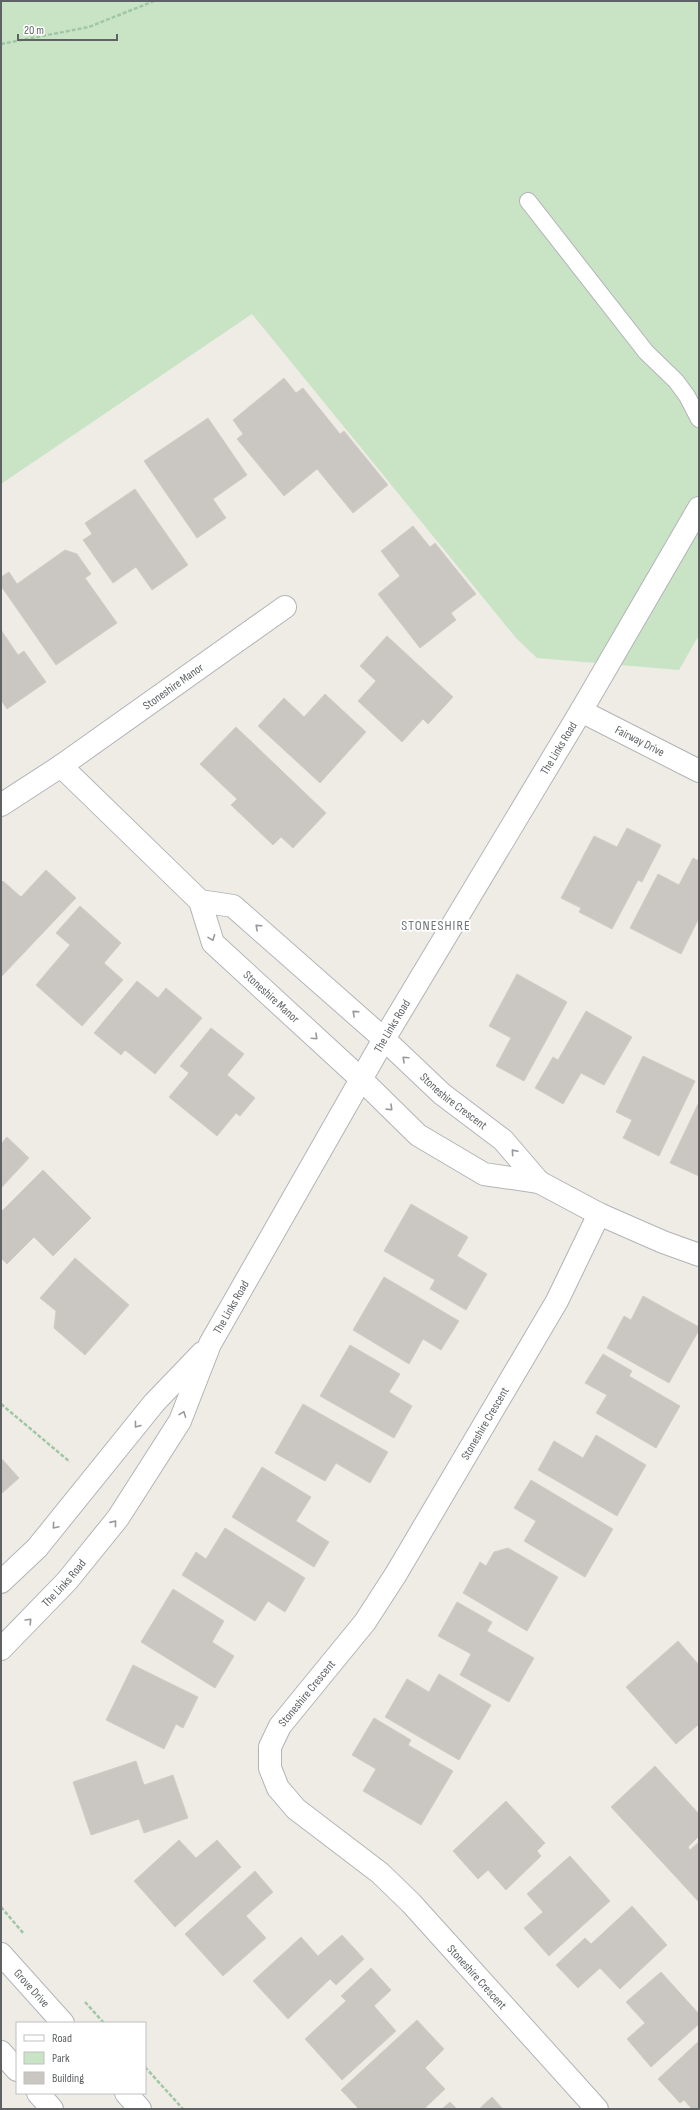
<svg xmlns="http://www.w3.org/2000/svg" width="700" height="2110" viewBox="0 0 700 2110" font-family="'Sofia Sans Condensed',sans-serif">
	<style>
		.green { fill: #c9e4c4 }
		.building { fill: #cac7c2; stroke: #d3ccc5 }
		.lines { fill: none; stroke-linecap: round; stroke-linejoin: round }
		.lane-casing { stroke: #b1b4b7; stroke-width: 18 }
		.street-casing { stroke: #b1b4b7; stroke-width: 24 }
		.secondary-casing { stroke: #b2b6b9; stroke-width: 24 }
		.path { stroke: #a0c7a5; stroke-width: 2.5; stroke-dasharray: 4 2; stroke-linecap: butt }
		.lane { stroke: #fff; stroke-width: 16 }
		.street { stroke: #fff; stroke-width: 22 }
		.secondary { stroke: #fff; stroke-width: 22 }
		.oneway { stroke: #96999b }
		.labels { text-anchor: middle; stroke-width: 3.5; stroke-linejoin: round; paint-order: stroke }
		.street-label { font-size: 12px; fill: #5e6265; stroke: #fff }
		.quarter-label { font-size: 14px; letter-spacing: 1px; fill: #6f7477; stroke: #fff }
	</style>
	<rect width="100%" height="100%" fill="#efece6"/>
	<path class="green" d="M1 1H699V635L679 670 537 658 516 638 252 314 1 484Z"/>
	<path class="building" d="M284 378 296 393 303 388 340 434 344 431 388 485 353 513 317 469 284 496 237 439 243 434 233 420Z
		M208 418 247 475 213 499 226 518 197 538 144 461Z
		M135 489 188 565 152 590 136 567 113 583 83 540 92 534 85 523Z
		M413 526 430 547 435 543 476 594 451 613 456 620 420 648 378 594 400 576 381 551Z
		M65 550 77 554 91 574 85 578 117 623 56 665 1 586V577L9 572 17 584Z
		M1 630 18 655 24 651 46 682 7 709 1 700Z
		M387 636 453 697 428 724 423 719 402 742 358 701 376 681 360 666Z
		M325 694 366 732 320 783 258 726 284 698 304 717Z
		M236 727 326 813 293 848 281 837 273 845 231 805 237 799 200 764Z
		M627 828 661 845 642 882 638 880 612 929 579 912 581 908 561 898 594 836 617 847Z
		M693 858 699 861V918L681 954 630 928 658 874 679 885Z
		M46 870 76 898 1 977V883L3 881 21 897Z
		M80 906 121 943 104 963 123 980 82 1026 36 985 70 945 56 933Z
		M517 974 567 1002 524 1081 496 1066 511 1038 489 1026Z
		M137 981 158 998 166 988 202 1018 155 1074 125 1050 121 1055 94 1033Z
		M586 1011 632 1037 604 1085 581 1073 563 1104 535 1088 553 1057 558 1060Z
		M211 1028 244 1054 227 1075 255 1098 240 1116 236 1113 217 1136 169 1097 189 1073 180 1066Z
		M643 1056 695 1081 659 1156 623 1138 632 1120 616 1112Z
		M699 1102V1176L670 1163Z
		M7 1137 29 1158 1 1188V1144Z
		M43 1170 91 1218 53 1256 34 1237 7 1264 1 1258V1212Z
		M411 1204 468 1237 457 1256 487 1274 466 1310 430 1289 435 1280 384 1251Z
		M75 1258 129 1305 85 1355 54 1328 56 1311 40 1298Z
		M384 1277 459 1321 441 1350 423 1339 409 1364 353 1330Z
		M643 1296 699 1327V1330L669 1383 607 1348 624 1316 631 1320Z
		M350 1345 400 1374 389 1392 412 1406 394 1438 320 1396Z
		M603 1354 632 1371 629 1376 680 1406 656 1448 596 1413 607 1395 585 1383Z
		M303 1404 388 1452 370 1483 336 1463 325 1481 275 1453Z
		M596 1435 646 1465 617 1516 538 1470 554 1441 583 1458Z
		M1 1458 19 1478 1 1494Z
		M262 1467 311 1497 296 1521 329 1542 314 1567 232 1517Z
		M531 1480 613 1529 585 1577 524 1541 536 1521 514 1508Z
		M225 1528 305 1578 285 1612 268 1601 255 1621 182 1575 196 1552 206 1559Z
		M508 1548 558 1577 527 1631 463 1593 480 1562 486 1566 494 1552Z
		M173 1589 224 1621 212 1642 234 1656 215 1688 141 1642Z
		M457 1602 492 1622 487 1631 534 1658 509 1702 460 1675 471 1654 438 1636Z
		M678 1641 699 1665V1724L676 1744 626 1687Z
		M133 1665 198 1697 183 1728 176 1724 164 1749 106 1720Z
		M439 1674 491 1705 459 1760 385 1717 407 1679 429 1692Z
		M374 1718 411 1740 408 1745 453 1771 421 1825 363 1791 376 1769 352 1755Z
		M136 1761 144 1785 173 1775 188 1818 144 1833 139 1819 91 1835 73 1782Z
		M655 1766 699 1814V1836L688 1847 690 1850 699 1842V1902L611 1807Z
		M506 1801 545 1843 537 1851 541 1856 506 1890 488 1870 478 1879 453 1851Z
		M179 1840 196 1858 217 1840 241 1867 175 1927 134 1881Z
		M570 1856 610 1901 549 1956 524 1928 543 1912 527 1894Z
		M255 1871 273 1892 246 1916 266 1938 223 1976 185 1934Z
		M632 1906 667 1945 620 1989 600 1968 578 1988 556 1965 585 1938 591 1944Z
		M342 1935 364 1959 336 1985 330 1979 288 2019 253 1981 301 1937 318 1956Z
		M371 1968 391 1990 374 2006 396 2031 342 2080 305 2039 346 2001 341 1996Z
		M661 1972 699 2014V2024L651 2067 627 2039 645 2023 626 2002Z
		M417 2020 444 2049 425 2068 445 2089 424 2109H359L341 2090Z
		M699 2041V2109H692L684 2100 680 2103 658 2079Z
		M492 2097 503 2109H479Z
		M450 2102 457 2109H442Z"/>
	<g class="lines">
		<g class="lane-casing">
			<path id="lane" d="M528 201 646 352 676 381 687 396 699 419"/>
		</g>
		<g class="street-casing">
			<g id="street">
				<path id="s1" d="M581 711 699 771"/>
				<path id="s2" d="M61 766 200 901 213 943 362 1080 418 1135 484 1174 539 1182 599 1214 663 1242 699 1255"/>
				<path id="s3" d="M1 805 61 766 285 607"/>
				<path id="s4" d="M200 901 233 906 384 1039 442 1094 503 1140 539 1182"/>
				<path d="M1 1582 37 1548 154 1403 202 1353"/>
				<path id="s5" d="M1 1649 67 1581 118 1518 180 1421 210 1344 384 1039 581 711 699 508"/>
				<path id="s6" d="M597 2109 411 1903 380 1873 296 1809 278 1788 270 1768V1747L280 1726 365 1622 396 1574 557 1301 599 1214"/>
			</g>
		</g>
		<g class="secondary-casing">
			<g id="secondary">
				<path id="s7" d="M1 1954 63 2023"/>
				<path d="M1 2052 17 2070"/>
				<path d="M38 2093 52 2109"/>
				<path d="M126 2093 140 2109"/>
			</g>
		</g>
		<path class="path" d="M1 44 89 27 154 1
			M1 1404 70 1462
			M1 1907 24 1934
			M85 2002 104 2023
			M145 2067 183 2109"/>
		<use href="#lane" class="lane"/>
		<use href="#street" class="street"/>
		<use href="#secondary" class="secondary"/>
	</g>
	<defs><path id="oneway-chevron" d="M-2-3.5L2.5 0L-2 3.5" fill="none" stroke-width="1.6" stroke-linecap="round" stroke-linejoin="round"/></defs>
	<g class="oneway">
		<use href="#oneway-chevron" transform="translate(258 927) rotate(-138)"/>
		<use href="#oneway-chevron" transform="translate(212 938) rotate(69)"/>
		<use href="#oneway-chevron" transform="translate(355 1013) rotate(-138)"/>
		<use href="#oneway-chevron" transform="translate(315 1037) rotate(43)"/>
		<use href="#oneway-chevron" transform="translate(405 1059) rotate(-137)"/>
		<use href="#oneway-chevron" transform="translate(390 1108) rotate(44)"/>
		<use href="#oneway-chevron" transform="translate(514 1152) rotate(-131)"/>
		<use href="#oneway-chevron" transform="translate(183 1414) rotate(-69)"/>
		<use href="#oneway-chevron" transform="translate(137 1425) rotate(128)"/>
		<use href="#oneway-chevron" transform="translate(114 1523) rotate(-51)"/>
		<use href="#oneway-chevron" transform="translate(55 1526) rotate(130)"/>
		<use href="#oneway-chevron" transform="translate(29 1621) rotate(-46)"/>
	</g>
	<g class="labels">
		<g class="street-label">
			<text dy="4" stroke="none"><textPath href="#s3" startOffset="209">Stoneshire Manor</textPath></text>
			<text dy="4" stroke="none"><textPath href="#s1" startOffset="66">Fairway Drive</textPath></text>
			<text dy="4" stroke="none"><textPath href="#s5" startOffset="1064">The Links Road</textPath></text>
			<text dy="4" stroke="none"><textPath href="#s2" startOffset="317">Stoneshire Manor</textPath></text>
			<text dy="4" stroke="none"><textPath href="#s5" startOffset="740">The Links Road</textPath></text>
			<text dy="4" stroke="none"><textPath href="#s4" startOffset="328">Stoneshire Crescent</textPath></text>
			<text dy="4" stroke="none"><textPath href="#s5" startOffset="416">The Links Road</textPath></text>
			<text dy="4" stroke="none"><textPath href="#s6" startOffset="886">Stoneshire Crescent</textPath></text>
			<text dy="4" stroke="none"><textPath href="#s5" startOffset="91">The Links Road</textPath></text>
			<text dy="4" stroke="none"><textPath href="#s6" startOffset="562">Stoneshire Crescent</textPath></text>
			<text transform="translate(477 1977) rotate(48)" y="4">Stoneshire Crescent</text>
			<text dy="4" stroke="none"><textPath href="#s7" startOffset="46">Grove Drive</textPath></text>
		</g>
		<g class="quarter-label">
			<text x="436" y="930">STONESHIRE</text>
		</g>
	</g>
	<rect width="700" height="2110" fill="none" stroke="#5e6265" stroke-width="4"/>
	<rect x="16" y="2022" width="130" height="72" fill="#ffffff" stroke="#bfc0c1"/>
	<rect x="24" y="2035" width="20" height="6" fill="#ffffff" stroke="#bfc0c1"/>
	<text x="52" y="2042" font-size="12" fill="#5e6265">Road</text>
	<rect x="24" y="2052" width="20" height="12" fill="#c9e4c4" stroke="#bfc0c1"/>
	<text x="52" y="2062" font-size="12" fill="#5e6265">Park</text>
	<rect x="24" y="2072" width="20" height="12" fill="#cac7c2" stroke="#bfc0c1"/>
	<text x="52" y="2082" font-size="12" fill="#5e6265">Building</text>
	<path d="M18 34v6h99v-6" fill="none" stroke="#5e6265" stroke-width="2"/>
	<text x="24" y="34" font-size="12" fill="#5e6265" stroke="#ffffff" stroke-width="3" paint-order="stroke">20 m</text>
</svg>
